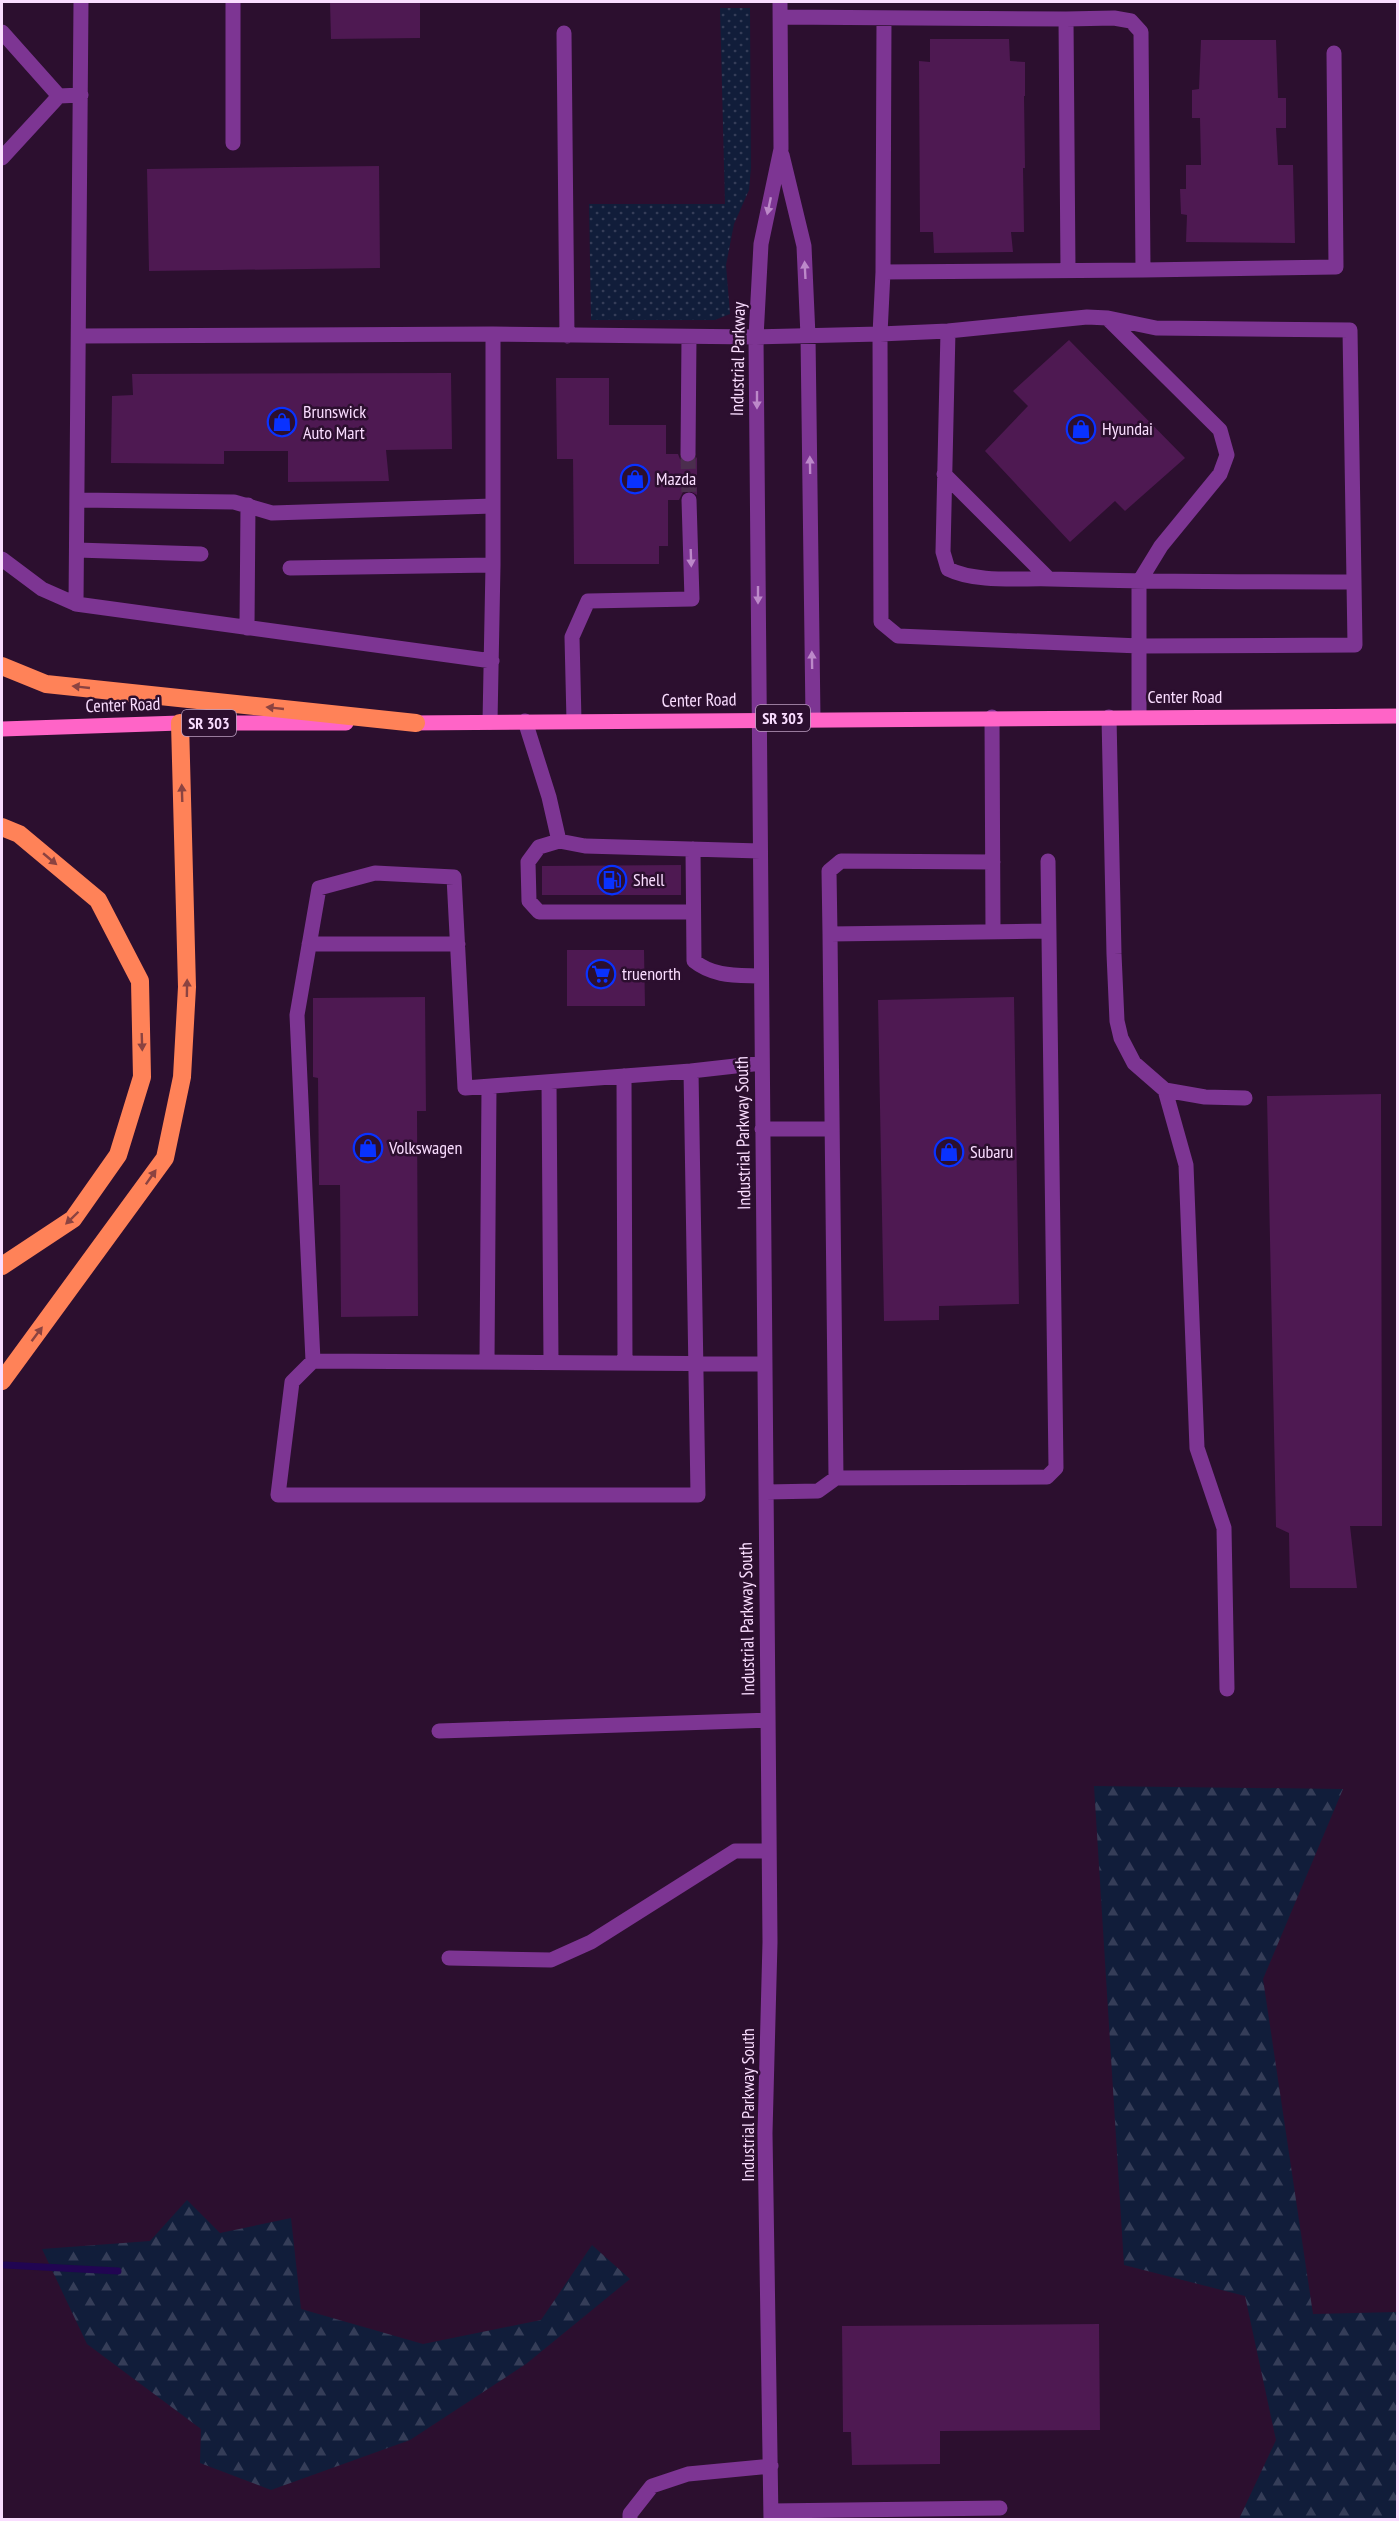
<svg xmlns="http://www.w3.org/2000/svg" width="1399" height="2521" viewBox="0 0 1399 2521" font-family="'PT Sans Narrow',sans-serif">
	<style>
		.green { fill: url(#green-dots) }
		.forest { fill: url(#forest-firs) }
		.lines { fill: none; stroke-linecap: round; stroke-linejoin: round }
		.stream { stroke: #210552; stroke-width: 7 }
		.building { fill: #4e1952 }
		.minor-tunnel { stroke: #4b2e4e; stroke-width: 15; stroke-dasharray: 15 8; stroke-linecap: butt }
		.minor { stroke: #7d3593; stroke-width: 15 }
		.major { stroke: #ff64c7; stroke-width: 15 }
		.highway { stroke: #ff8258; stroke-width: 18 }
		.oneway { fill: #bc89c9 }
		.oneway2 { fill: #8b4341 }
		.labels { text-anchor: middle; stroke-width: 5; stroke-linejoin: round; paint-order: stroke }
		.shield { fill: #2c0f2f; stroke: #bc9fc1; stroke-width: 1.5 }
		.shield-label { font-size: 16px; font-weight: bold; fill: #faddff }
		.street-label { font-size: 18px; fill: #faddff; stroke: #2c0f2f }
		.poi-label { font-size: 18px; fill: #faddff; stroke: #2c0f2f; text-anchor: start }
	</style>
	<defs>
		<pattern id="green-dots" width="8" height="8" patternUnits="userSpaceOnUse" patternTransform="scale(1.5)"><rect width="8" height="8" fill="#111d3a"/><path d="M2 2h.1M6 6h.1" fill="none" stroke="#353d58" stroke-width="1.8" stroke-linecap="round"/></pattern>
		<pattern id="forest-firs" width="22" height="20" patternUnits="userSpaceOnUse" patternTransform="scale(1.5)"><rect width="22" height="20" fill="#111d3a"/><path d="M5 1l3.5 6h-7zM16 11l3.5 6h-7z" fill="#353d58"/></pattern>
	</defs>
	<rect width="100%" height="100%" fill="#2c0f2f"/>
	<path class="green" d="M720 8H750L751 168 749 190 734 224 726 265 730 314 715 320H591L589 204H725Z"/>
	<path class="forest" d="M1094 1786 1343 1789 1263 1979 1313 2314 1397 2312V2519H1239L1276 2440 1245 2296 1124 2265Z
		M187 2200 220 2233 291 2218 301 2309 423 2344 541 2320 592 2245 630 2279 526 2364 410 2440 271 2490 200 2463 201 2429 87 2344 42 2249 150 2241Z"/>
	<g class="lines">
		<path class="stream" d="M5 2265 118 2271"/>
	</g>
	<path class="building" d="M330 2H420V38L331 39Z
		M930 39H1009L1010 61 1025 62V96H1024L1025 168H1023L1024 232H1011L1013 252 934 253 933 232H920L919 61 930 62Z
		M1201 40H1276L1278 98H1286V128H1276L1278 165H1293L1295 243 1186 242 1187 215 1181 214 1180 189H1186V165H1201L1200 118H1192V90L1199 89Z
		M379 166 380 268 149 271 147 169Z
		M1069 340 1185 458 1125 511 1115 501 1070 542 985 451 1028 406 1013 391Z
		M451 373 452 449 386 450 389 481 288 482V451H224V464L111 463 112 396 133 395 132 374Z
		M556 378H609V425H666V454H678L680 459 687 464 693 462 697 457V495L688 490 683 492 679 500H668V546H659V564H574L573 459H557Z
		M681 865V895H542V866Z
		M567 950H644L645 1006H567Z
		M425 997 426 1111H417L418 1316 341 1317 340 1185H319L318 1078 313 1077V998Z
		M1014 997 1019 1304 939 1306V1320L884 1321 878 1000Z
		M1381 1094 1382 1526H1350L1357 1588H1290L1289 1533 1276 1527 1267 1096Z
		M1099 2324 1100 2430 940 2431V2464L852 2465 851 2432H843L842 2326Z"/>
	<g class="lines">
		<path class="minor-tunnel" d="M688 454 689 500"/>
		<path class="minor" d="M81 2 76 604 492 661
			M233 2V143
			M780 17 1066 19 1114 18 1131 21 1141 32 1143 270 883 272 884 18
			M1066 19 1068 270
			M2 32 59 96 81 95
			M564 33 567 336
			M782 155 804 246 808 336 813 718
			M2 158 59 96
			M1143 270 1336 267 1334 53
			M1108 319 1220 430 1227 455 1220 474 1161 546 1139 582V717
			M948 331 943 552 948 569C976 583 1020 578 1051 579 1152 582 1253 582 1354 582
			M493 334 756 337 880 334 881 622 898 636 1140 646 1355 645 1350 330 1156 328 1108 318 1087 317 948 331 880 334 883 272
			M79 336 493 334V565L490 722
			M688 454 689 337
			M944 474 1049 579
			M78 500 234 502 272 513 493 506
			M77 550 201 554
			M2 559 42 589 76 604
			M290 568 493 565
			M247 628 248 505
			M992 717 993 932
			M1109 717 1114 954 1117 1021 1121 1038 1134 1063 1165 1090 1205 1097 1245 1098
			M525 721 549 797 559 841 585 846 760 851
			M574 721 572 637 588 601 692 599 689 500
			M559 841 539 847 528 862 529 901 539 912H693
			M693 849 694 961C714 977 736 975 761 976
			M830 934 829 871 841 861 993 862
			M309 944H458
			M691 1071 762 1063
			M624 1076 625 1363
			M549 1082 551 1362
			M1165 1090 1186 1165 1197 1448 1224 1528 1227 1689
			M762 1129H832
			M313 1361 297 1015 319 888 375 873 454 877 465 1088 691 1071 698 1495H278L292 1382 313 1361C463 1362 614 1363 764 1364
			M487 1362 489 1087
			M836 1478 830 934 1048 931
			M766 1492 818 1491 836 1478 1047 1477 1056 1468 1048 861
			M439 1731 768 1720
			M449 1958 551 1960 591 1942 735 1851H769
			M771 2511 1000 2508
			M630 2520V2514L652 2486 688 2474 771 2466
			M771 2520 765 2133 770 1942 756 337 761 244 781 149 780 2"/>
		<path class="major" d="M406 723 1398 716
			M2 729 180 723H346"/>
		<path class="highway" d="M2 666 46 684 416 723
			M2 827 19 834 98 900 140 981 142 1077 118 1155 73 1219 2 1266
			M2 1381 165 1158 182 1077 187 987 180 723"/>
	</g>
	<defs><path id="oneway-solid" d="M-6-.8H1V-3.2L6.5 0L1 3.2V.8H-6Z" transform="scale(1.5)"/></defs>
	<g class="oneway">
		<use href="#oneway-solid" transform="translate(769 206) rotate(102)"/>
		<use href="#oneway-solid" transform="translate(805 270) rotate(-93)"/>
		<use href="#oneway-solid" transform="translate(757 400) rotate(90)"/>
		<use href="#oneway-solid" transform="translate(810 465) rotate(-91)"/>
		<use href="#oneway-solid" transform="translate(691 558) rotate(88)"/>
		<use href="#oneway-solid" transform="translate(758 595) rotate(90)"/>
		<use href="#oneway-solid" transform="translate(812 660) rotate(-91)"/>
	</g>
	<g class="oneway2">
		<use href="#oneway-solid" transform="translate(81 687) rotate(-174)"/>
		<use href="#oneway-solid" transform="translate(275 708) rotate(-174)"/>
		<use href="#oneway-solid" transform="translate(182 793) rotate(-92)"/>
		<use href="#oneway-solid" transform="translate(50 859) rotate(40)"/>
		<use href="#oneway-solid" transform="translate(187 988) rotate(-89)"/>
		<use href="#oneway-solid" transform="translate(142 1042) rotate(88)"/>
		<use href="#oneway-solid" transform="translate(151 1177) rotate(-55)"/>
		<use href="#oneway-solid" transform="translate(72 1218) rotate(136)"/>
		<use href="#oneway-solid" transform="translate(37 1334) rotate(-53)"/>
	</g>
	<defs>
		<g id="shop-ring" transform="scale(1.5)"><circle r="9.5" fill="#2c0f2f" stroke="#0932ff" stroke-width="1.5"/><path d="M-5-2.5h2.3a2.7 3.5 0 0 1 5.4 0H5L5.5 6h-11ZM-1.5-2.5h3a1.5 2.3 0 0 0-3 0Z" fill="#0932ff"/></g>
		<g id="fuel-ring" transform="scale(1.5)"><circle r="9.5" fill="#2c0f2f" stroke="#0932ff" stroke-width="1.5"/><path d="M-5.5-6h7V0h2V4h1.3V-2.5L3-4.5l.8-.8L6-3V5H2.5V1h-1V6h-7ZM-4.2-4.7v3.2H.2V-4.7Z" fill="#0932ff"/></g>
		<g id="supermarket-ring" transform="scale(1.5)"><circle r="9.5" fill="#2c0f2f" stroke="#0932ff" stroke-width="1.5"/><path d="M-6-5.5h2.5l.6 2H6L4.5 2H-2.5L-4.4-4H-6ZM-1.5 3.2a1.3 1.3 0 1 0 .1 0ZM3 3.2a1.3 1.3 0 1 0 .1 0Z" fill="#0932ff"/></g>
	</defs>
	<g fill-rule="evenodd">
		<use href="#shop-ring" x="282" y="422"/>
		<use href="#shop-ring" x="1081" y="429"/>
		<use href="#shop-ring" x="635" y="479"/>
		<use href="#fuel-ring" x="612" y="880"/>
		<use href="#supermarket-ring" x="601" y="974"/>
		<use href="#shop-ring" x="368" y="1148"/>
		<use href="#shop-ring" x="949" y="1152"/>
	</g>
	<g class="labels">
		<g class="shield">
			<rect x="756" y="705" width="54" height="26" rx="4.5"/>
			<rect x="182" y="710" width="54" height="26" rx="4.5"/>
		</g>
		<g class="shield-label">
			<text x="783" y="724">SR 303</text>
			<text x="209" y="729">SR 303</text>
		</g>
		<g class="street-label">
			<text transform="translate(738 359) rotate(-89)" y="6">Industrial Parkway</text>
			<text x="1185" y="703">Center Road</text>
			<text transform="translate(699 700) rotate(-1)" y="6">Center Road</text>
			<text transform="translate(123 705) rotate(-2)" y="6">Center Road</text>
			<text transform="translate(743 1133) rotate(-91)" y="6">Industrial Parkway South</text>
			<text transform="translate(747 1619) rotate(-91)" y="6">Industrial Parkway South</text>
			<text transform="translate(748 2105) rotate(-90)" y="6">Industrial Parkway South</text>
		</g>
		<g class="poi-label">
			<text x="303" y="418">Brunswick<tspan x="303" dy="21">Auto Mart</tspan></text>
			<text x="1102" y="435">Hyundai</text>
			<text x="656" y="485">Mazda</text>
			<text x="633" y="886">Shell</text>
			<text x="622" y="980">truenorth</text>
			<text x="389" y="1154">Volkswagen</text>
			<text x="970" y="1158">Subaru</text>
		</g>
	</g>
	<rect width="1399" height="2521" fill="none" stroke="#faddff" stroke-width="6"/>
</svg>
